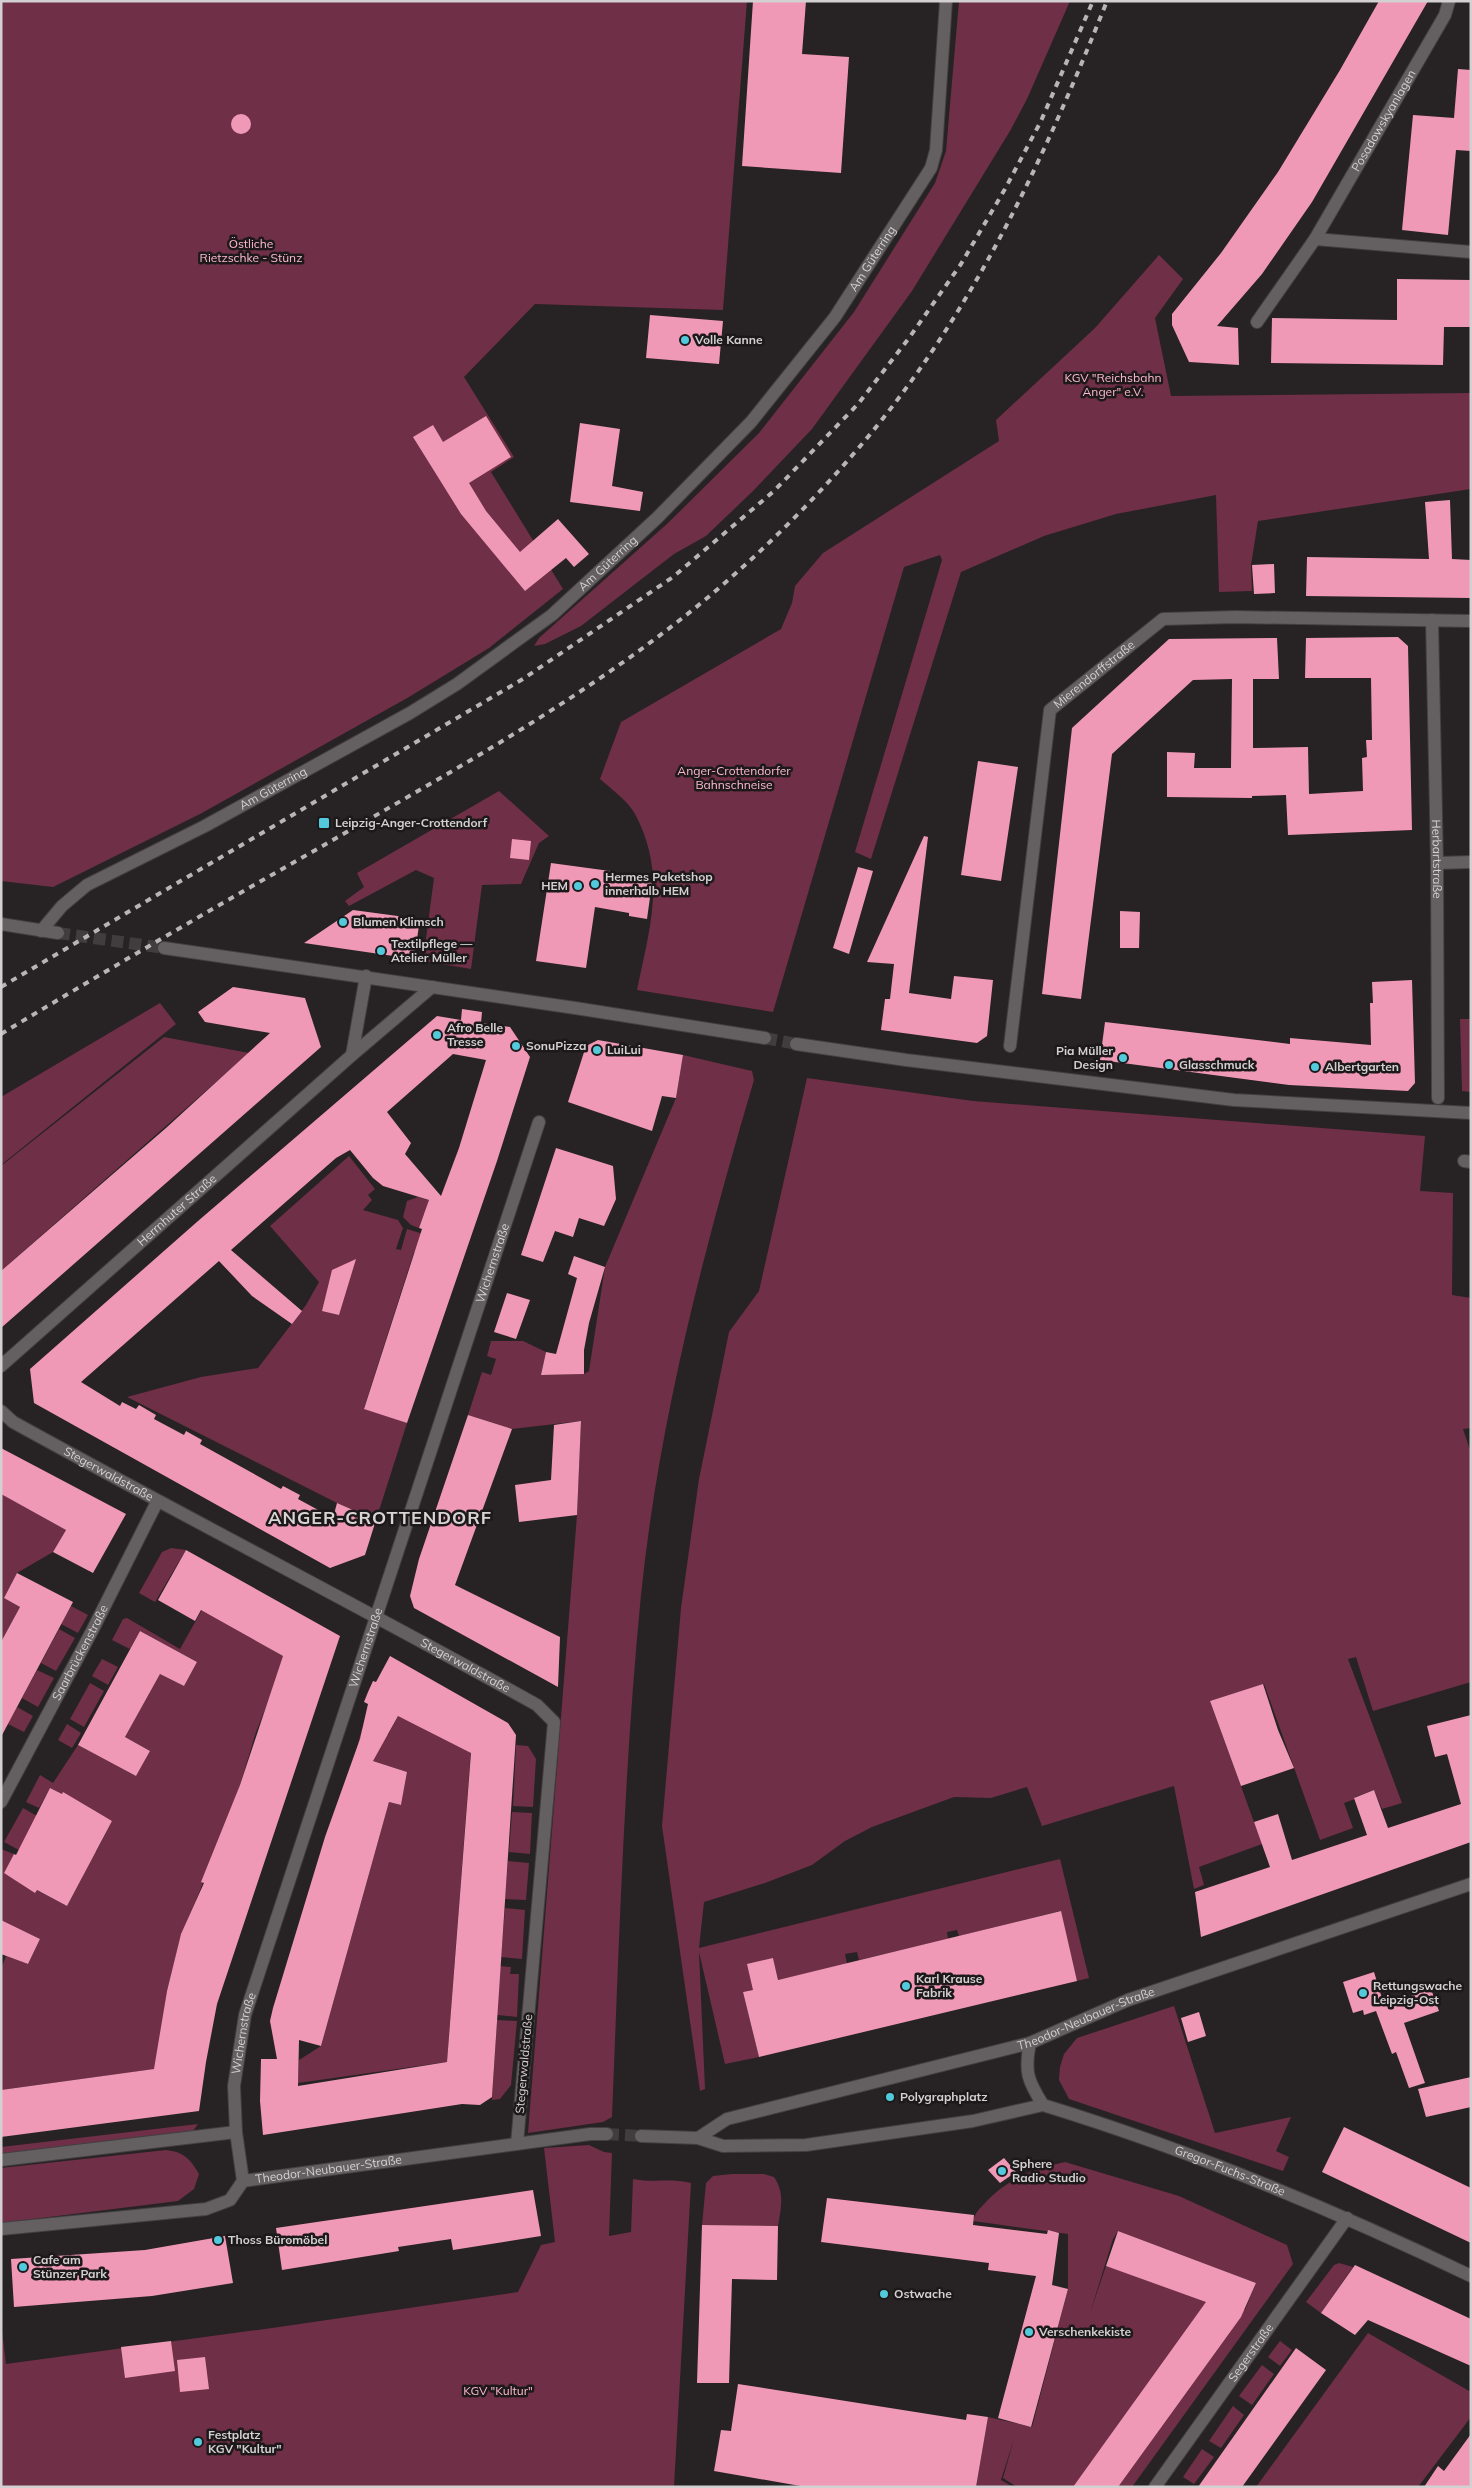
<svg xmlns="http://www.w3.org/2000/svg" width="1472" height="2488" viewBox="0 0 1472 2488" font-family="Mulish,sans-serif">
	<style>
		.green { fill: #6f2f47; fill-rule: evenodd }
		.building { fill: #f099b6; fill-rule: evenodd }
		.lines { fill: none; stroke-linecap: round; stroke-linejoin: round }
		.minor-tunnel { stroke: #413c3d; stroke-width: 12; stroke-dasharray: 12 6; stroke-linecap: butt }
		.tertiary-tunnel { stroke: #413c3d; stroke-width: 12; stroke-dasharray: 12 6; stroke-linecap: butt }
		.minor-casing { stroke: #423f40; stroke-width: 14 }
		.tertiary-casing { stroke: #423f40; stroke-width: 14 }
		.minor { stroke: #645f61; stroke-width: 12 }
		.tertiary { stroke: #645f61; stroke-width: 12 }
		.rail { stroke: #b8b5b6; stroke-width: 4; stroke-dasharray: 6 6; stroke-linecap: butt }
		.poi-dot { fill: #53cadc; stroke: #1d191a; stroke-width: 2 }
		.labels { text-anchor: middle; stroke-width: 5; stroke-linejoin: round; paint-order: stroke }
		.street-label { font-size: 12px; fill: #d3d0d1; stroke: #1d191a }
		.park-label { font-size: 12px; fill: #ffbad0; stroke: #1d191a }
		.poi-label { font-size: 12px; font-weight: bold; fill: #d3d0d1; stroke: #1d191a; text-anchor: start }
		.district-label { font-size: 18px; font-weight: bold; letter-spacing: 1px; fill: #d9d3d4; stroke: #1d191a }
	</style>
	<rect width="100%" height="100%" fill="#272223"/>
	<path class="green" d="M1 1H747L723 310 535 304 464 377 514 457 491 472 563 589 489 648 409 697 200 814 53 887 1 881Z
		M959 1H1070L1027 99 1010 131 912 291 812 429 753 491 706 536 674 554 581 626 545 644 534 646 539 638 668 523 759 433 854 312 935 183 946 151Z
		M1159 255 1183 279 1155 318 1171 396 1471 393V489L1258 521 1251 565 1252 591 1219 592 1216 495 1116 514 1044 536 961 572 871 859 855 852 942 560 940 555 904 567 773 1012 637 990C650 927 667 874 635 814 628 801 611 789 600 779L621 722 781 629 792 603 795 586 823 553 999 441 996 420 1095 328Z
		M499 791 549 836 539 843 521 884 482 885 471 969 423 961 434 878 416 870 349 906 345 901 364 887 357 873Z
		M160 1003 176 1024 1 1165V1097Z
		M1460 1019H1471V1092L1462 1091Z
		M164 1037 249 1053 1 1271V1166Z
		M683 1055 752 1071 754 1080C704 1249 659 1420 641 1595 624 1769 619 1943 612 2117L603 2122 528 2133 577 1515 581 1421 512 1429 468 1415 482 1372 491 1375 496 1359 487 1356 491 1341H523L546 1352 541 1375 584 1374 589 1371 605 1267 676 1098Z
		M807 1078 973 1101 1425 1136 1420 1191 1453 1193 1452 1295 1471 1298V1428L1463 1429 1471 1453V1682L1373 1711 1356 1657 1348 1659 1402 1803 1382 1809 1374 1790 1355 1797V1799L1344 1803 1353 1828 1320 1840 1264 1684 1210 1701 1262 1844 1199 1867 1204 1885 1194 1889 1174 1786 1042 1826 1027 1787 991 1798 954 1797 872 1827 845 1841 812 1865 765 1883 704 1902 699 1948 1060 1859 1089 1978 1077 1981 1060 1911 959 1936 957 1930 947 1932 948 1939 859 1960 857 1952 845 1954 847 1964 778 1980 773 1958 753 1990 743 1992 759 2057 725 2064 699 1952 705 2089 700 2091 662 1826 681 1608 699 1479 729 1332 759 1291Z
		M349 1156 375 1189 368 1195 372 1200 363 1210 398 1220 403 1228 396 1249 401 1250 407 1229 423 1234 413 1255 364 1408 407 1423 376 1520 337 1503 127 1397 201 1377 258 1368 306 1305 319 1282 270 1226Z
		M418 1197 438 1203 433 1216 424 1214 419 1228 411 1225 403 1217 407 1201Z
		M1 1494 66 1530 53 1552 17 1573 4 1598 20 1607 1 1642Z
		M171 1548 186 1550 155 1602 139 1593 162 1552Z
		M71 1606 88 1615 78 1633 61 1624Z
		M203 1608 286 1658 256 1732 240 1785 199 1893 181 1935 167 1991 155 2069 1 2090V1969L6 1956 28 1964 40 1939 1 1920V1849L14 1854 4 1873 67 1906 83 1876 59 1863 71 1839 96 1852 112 1821 50 1788 39 1808 26 1802 40 1775 53 1783 78 1745 136 1776 150 1751 125 1737 160 1674 184 1686 197 1662 140 1631 130 1649 112 1640 123 1619 127 1618 180 1649Z
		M59 1629 75 1638 56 1671 41 1663Z
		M102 1659 118 1667 108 1685 92 1676Z
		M37 1670 54 1678 38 1707 22 1698Z
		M90 1683 104 1691 84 1727 70 1719Z
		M17 1707 33 1716 24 1732 8 1724Z
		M398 1716 471 1749 447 2062 298 2083 299 2060 321 2046 389 1802 401 1805 407 1772 355 1755 362 1729 388 1735Z
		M67 1724 81 1733 72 1748 58 1740Z
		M516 1745 528 1746 536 1759 533 1807 513 1806Z
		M23 1808 37 1816 19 1850 4 1842Z
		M512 1812 532 1813 530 1854 509 1852Z
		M508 1861 529 1863 526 1900 505 1899Z
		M505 1908 525 1910 522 1959 501 1957Z
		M500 1966 511 1967 510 1974H519L517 2017 497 2015Z
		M1174 2006 1215 2133 1291 2117 1276 2151 1289 2157 1283 2171 1069 2099 1059 2080 1060 2067 1064 2054 1077 2038Z
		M497 2020 517 2021 511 2085 500 2099 492 2100Z
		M198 2124 193 2131 1 2155V2147Z
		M589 2145 604 2152 612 2153 609 2236 631 2232 633 2179C653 2183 671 2178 691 2183L674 2487H1V2323L6 2364 279 2327 518 2292 541 2245 555 2242 544 2148Z
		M166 2150C183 2152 190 2158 199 2174L194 2189 178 2201 1 2223V2168Z
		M1065 2162 1179 2196 1287 2245 1293 2264 1132 2487H1017L1003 2478 1014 2439 1001 2480 1013 2487H976L988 2417 1032 2427 1068 2289V2234L973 2221C975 2213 980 2208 986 2202 1007 2179 1035 2168 1065 2162ZM1118 2231 1256 2283 1245 2310 1106 2266 1090 2313 1113 2239Z
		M732 2174H764L774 2177C785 2193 781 2208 778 2226L702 2225 706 2183 713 2176Z
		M1339 2263 1353 2267 1321 2313 1306 2302 1334 2265Z
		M1368 2333 1471 2392V2417L1418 2487H1256Z
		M1280 2341 1292 2350 1280 2366 1268 2357Z
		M1262 2365 1274 2374 1252 2405 1239 2396Z
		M1233 2406 1244 2415 1221 2448 1209 2441Z
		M1202 2449 1214 2457 1194 2484 1183 2477Z"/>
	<path class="building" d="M753 1H806L802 54 849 57 841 173 742 166Z
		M1379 1H1428L1312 202 1262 274 1217 326 1238 328 1239 365 1189 362 1172 325V314L1221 253 1278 172 1340 70Z
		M1458 69 1471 70V151L1456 150 1448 235 1402 230 1413 115 1454 118Z
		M231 124a10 10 0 1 1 20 0a10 10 0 1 1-20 0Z
		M1397 279 1471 280V327H1444L1443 365 1271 363 1272 318 1397 320Z
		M650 315 723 321 719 364 646 358Z
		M486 416 511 457 469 483 486 511 520 552 558 519 589 554 574 567 566 558 525 591 461 514 413 437 433 425 443 442Z
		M580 423 620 429 612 486 643 492 640 511 570 502Z
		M1450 500 1452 559 1471 560V598L1306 596 1307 557 1429 559 1425 502Z
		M1274 564 1275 593 1254 594 1252 565Z
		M1398 637 1408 646 1412 830 1288 835 1286 795 1252 796V798L1167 797V752L1195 753 1194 768H1231L1232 679 1193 680 1112 754 1081 999 1042 994 1072 728 1169 639 1277 638 1279 679H1253V748L1308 747 1309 794 1363 791 1362 758 1367 757 1366 740H1372L1371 678H1305L1306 638Z
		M978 761 1018 767 1001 881 961 875Z
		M924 836 928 837 909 993 951 999 954 976 993 980 987 1036 977 1043 881 1030 885 999H890L894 964 867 962Z
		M512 839 531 841 529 860 510 858Z
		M551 863 610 871 609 877 652 883 647 919 629 916V913L595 907 586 968 536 961Z
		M858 867 873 871 849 954 833 948Z
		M353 910 420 919 414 959 304 943Z
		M1120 911 1140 912 1139 948H1120Z
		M1412 980 1415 1083 1408 1091 1289 1085 1100 1060 1105 1022 1290 1044V1038L1371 1045 1370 1003H1373L1372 982Z
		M233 987 305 998 321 1047 1 1328V1271L166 1128 270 1033 205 1022 198 1012Z
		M462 1009 482 1012 481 1023 510 1027 530 1057 497 1161 407 1423 364 1409 422 1229 419 1228 429 1200 383 1186 373 1178 350 1150 336 1158 231 1250 302 1311 292 1324 252 1296 219 1261 81 1382 120 1406 122 1402 136 1409 139 1405 156 1415 154 1419 184 1435 186 1431 202 1440 200 1444 281 1489 283 1486 300 1495 298 1499 333 1518 337 1503 376 1520 365 1555 330 1568 34 1403 30 1369 198 1221 437 1016 461 1020ZM453 1054 486 1060 459 1148 441 1196 405 1154 411 1143 387 1112Z
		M598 1040 683 1055 676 1098 662 1096 652 1131 568 1102 586 1046Z
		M556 1148 613 1166 616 1199 604 1226 579 1218 573 1237 555 1231 543 1262 521 1255Z
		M574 1256 605 1267 589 1323 584 1350V1374L541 1375 546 1352 556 1354 577 1278 568 1274Z
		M356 1259 339 1315 322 1311 332 1270Z
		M507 1293 530 1300 516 1339 494 1332Z
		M468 1415 512 1429 455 1585 560 1637 558 1687 414 1608 410 1596 419 1559Z
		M581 1421 577 1515 519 1522 515 1485 551 1480 554 1425Z
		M1 1448 126 1514 93 1573 53 1552 66 1530 1 1494Z
		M186 1550 340 1636 217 2004 206 2062 199 2111 1 2137V2090L154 2069 167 1991 181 1934 204 1883 201 1882 240 1785 283 1656 201 1610 195 1621 158 1600Z
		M17 1573 73 1602 1 1737V1642L20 1607 4 1598Z
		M140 1631 197 1662 184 1686 160 1674 125 1737 150 1751 136 1776 78 1745Z
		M390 1656 508 1723 516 1735 492 2097 480 2105 462 2104 263 2135 260 2101 261 2059H277L270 2021 273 2008 325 1837 360 1739 368 1704 364 1702 368 1692 373 1681 376 1682ZM398 1716 471 1753 447 2062 298 2086 299 2040 321 2046 389 1802 401 1805 407 1772 373 1761Z
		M1263 1684 1278 1730 1294 1768 1241 1786 1210 1701Z
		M1471 1715V1842L1201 1937 1195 1892 1270 1867 1254 1822 1278 1814 1292 1860 1367 1835 1354 1798 1374 1790 1388 1828 1461 1804 1447 1754 1435 1757 1427 1726Z
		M50 1788 62 1794 63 1792 112 1821 67 1906 37 1890 35 1893 4 1873 14 1854 16 1855Z
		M1061 1911 1077 1981 759 2057 743 1992 753 1990 747 1964 773 1958 778 1980Z
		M1 1920 40 1939 28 1964 1 1954Z
		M1374 1972 1384 2005 1431 1989 1439 2011 1404 2023 1425 2083 1409 2088 1396 2052 1392 2054 1376 2011 1364 2015 1363 2010 1353 2013 1343 1982Z
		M1199 2012 1206 2036 1188 2042 1181 2018Z
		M1471 2077V2107L1426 2117 1418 2089Z
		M1344 2127 1471 2188V2243L1322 2172Z
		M1004 2158 1016 2172 1000 2183 988 2170Z
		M533 2190 541 2236 453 2250 451 2239 398 2247 399 2251 282 2270 276 2228Z
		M827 2198 974 2215 973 2225 1047 2234 1048 2230 1059 2233 1052 2285 1068 2289 1031 2427 998 2418 1036 2276 988 2270 989 2263 821 2242Z
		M702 2225 778 2226 777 2280 732 2279 729 2383H697Z
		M1118 2231 1256 2283 1241 2317 1118 2487H1073L1206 2302 1106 2266Z
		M225 2236 233 2283 152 2296 14 2307 11 2259 145 2250Z
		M1355 2265 1471 2319V2366L1368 2320 1355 2335 1321 2313Z
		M171 2341 175 2371 125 2378 121 2347Z
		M1296 2348 1326 2370 1242 2487H1198Z
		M205 2357 209 2389 180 2392 177 2360Z
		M738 2384 966 2420 967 2414 988 2417 976 2487H806L714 2471 721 2430 731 2431Z
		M1471 2434V2487H1424L1438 2466 1444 2471Z"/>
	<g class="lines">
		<path class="minor-tunnel" d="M607 2134 641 2136"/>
		<path class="tertiary-tunnel" d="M58 933 164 948
			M765 1038 796 1044"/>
		<g class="minor-casing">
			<g id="minor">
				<path d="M1315 239 1471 252"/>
				<path id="s1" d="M1257 322 1315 239 1445 15 1449 1"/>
				<path id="s2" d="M1432 620 1437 863 1438 1098"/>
				<path d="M1437 863 1471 862"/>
				<path id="s3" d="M41 931 62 906 87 885 205 826 410 713 457 684 552 615 657 518 751 422 835 317 931 168 936 150 946 1"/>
				<path id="s4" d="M1010 1046 1050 710 1163 619 1235 617 1471 621"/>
				<path d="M352 1055 366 976"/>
				<path d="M1464 1161 1471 1162"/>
				<path id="s5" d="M1 1366 352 1055 432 987"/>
				<path id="s6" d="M1 1411 13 1422C187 1518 363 1608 537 1705L554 1722 517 2144"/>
				<path id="s7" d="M1 1802 92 1631 157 1502"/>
				<path id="s8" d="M1030 2043C1024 2072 1028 2081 1043 2105 1190 2150 1332 2209 1471 2276"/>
				<path d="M641 2136 698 2138 723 2146 806 2145 973 2121 1043 2105"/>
				<path id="s9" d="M698 2138 727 2119 1030 2043 1128 2000 1471 1884"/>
				<path d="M1 2160 236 2132"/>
				<path id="s10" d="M243 2181 236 2132 234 2086 245 2015 539 1122"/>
				<path id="s11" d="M1 2229 206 2209 230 2200 243 2181 590 2134H607"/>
				<path id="s12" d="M1155 2487 1347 2218"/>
			</g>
		</g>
		<g class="tertiary-casing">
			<path id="tertiary" d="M1 924 58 933
				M164 948 575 1008 765 1038
				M796 1044 906 1060 1234 1100 1471 1113"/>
		</g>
		<use href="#minor" class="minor"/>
		<use href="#tertiary" class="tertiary"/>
		<path class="rail" d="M1 987 523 679 673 577 774 491 858 404 909 338 961 264 1005 189 1041 121 1093 1
			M1 1034C104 972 208 911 312 852 442 777 577 703 695 608 759 556 819 496 872 432 978 303 1046 154 1107 1"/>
	</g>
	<g class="poi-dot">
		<circle cx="685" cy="340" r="5"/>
		<rect x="318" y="817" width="12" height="12" rx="2.5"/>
		<circle cx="595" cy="884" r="5"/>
		<circle cx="578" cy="886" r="5"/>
		<circle cx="343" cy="922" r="5"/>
		<circle cx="381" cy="951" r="5"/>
		<circle cx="437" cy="1035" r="5"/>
		<circle cx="516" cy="1046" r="5"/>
		<circle cx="597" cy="1050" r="5"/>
		<circle cx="1123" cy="1058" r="5"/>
		<circle cx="1169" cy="1065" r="5"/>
		<circle cx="1315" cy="1067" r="5"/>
		<circle cx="906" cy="1986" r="5"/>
		<circle cx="1363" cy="1993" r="5"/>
		<circle cx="890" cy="2097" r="5"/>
		<circle cx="1002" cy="2171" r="5"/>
		<circle cx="218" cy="2240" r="5"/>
		<circle cx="23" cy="2267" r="5"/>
		<circle cx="884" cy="2294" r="5"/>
		<circle cx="1029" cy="2332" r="5"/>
		<circle cx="198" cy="2442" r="5"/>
	</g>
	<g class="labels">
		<g class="street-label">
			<text dy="4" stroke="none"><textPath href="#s1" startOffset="238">Posadowskyanlagen</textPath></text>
			<text dy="4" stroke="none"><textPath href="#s3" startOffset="1085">Am Güterring</textPath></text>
			<text dy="4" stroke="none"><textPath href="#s3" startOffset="680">Am Güterring</textPath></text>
			<text dy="4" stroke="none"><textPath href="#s4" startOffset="395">Mierendorffstraße</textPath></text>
			<text dy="4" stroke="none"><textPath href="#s3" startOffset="275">Am Güterring</textPath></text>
			<text dy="4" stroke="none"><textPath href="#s2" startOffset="239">Herbartstraße</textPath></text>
			<text dy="4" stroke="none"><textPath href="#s5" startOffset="235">Herrnhuter Straße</textPath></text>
			<text dy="4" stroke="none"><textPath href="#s10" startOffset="959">Wichernstraße</textPath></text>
			<text dy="4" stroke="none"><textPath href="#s6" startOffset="125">Stegerwaldstraße</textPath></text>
			<text dy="4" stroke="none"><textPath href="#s10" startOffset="554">Wichernstraße</textPath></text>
			<text dy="4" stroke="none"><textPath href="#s7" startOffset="169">Saarbrückenstraße</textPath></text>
			<text dy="4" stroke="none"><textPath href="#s6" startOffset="530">Stegerwaldstraße</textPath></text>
			<text dy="4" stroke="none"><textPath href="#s9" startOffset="408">Theodor-Neubauer-Straße</textPath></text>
			<text dy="4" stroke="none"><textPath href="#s10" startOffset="149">Wichernstraße</textPath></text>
			<text transform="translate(524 2064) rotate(-85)" y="4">Stegerwaldstraße</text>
			<text dy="4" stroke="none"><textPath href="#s11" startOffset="341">Theodor-Neubauer-Straße</textPath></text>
			<text dy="4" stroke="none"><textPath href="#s8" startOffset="264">Gregor-Fuchs-Straße</textPath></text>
			<text dy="4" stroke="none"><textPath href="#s12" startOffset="165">Segerstraße</textPath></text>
		</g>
		<g class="park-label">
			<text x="251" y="248">Östliche<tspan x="251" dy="14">Rietzschke - Stünz</tspan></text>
			<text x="1113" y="382">KGV "Reichsbahn<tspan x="1113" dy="14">Anger" e.V.</tspan></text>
			<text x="734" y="775">Anger-Crottendorfer<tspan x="734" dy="14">Bahnschneise</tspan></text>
			<text x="498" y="2395">KGV "Kultur"</text>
		</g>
		<g class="poi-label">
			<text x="695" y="344">Volle Kanne</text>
			<text x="335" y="827">Leipzig-Anger-Crottendorf</text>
			<text x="605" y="881">Hermes Paketshop<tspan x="605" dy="14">innerhalb HEM</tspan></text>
			<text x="568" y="890" text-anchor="end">HEM</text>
			<text x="353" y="926">Blumen Klimsch</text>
			<text x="391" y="948">Textilpflege —<tspan x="391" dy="14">Atelier Müller</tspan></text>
			<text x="447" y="1032">Afro Belle<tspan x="447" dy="14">Tresse</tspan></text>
			<text x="526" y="1050">SonuPizza</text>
			<text x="607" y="1054">LuiLui</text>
			<text x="1113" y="1055" text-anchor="end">Pia Müller<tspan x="1113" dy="14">Design</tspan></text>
			<text x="1179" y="1069">Glasschmuck</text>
			<text x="1325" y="1071">Albertgarten</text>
			<text x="916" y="1983">Karl Krause<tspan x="916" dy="14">Fabrik</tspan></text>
			<text x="1373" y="1990">Rettungswache<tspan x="1373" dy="14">Leipzig-Ost</tspan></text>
			<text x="900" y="2101">Polygraphplatz</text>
			<text x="1012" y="2168">Sphere<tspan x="1012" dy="14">Radio Studio</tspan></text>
			<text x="228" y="2244">Thoss Büromöbel</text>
			<text x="33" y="2264">Cafe am<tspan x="33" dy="14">Stünzer Park</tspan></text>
			<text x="894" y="2298">Ostwache</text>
			<text x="1039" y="2336">Verschenkekiste</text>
			<text x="208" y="2439">Festplatz<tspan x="208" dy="14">KGV "Kultur"</tspan></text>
		</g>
		<g class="district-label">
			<text x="380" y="1524">ANGER-CROTTENDORF</text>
		</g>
	</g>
	<rect width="1472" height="2488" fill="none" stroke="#d3d0d1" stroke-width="5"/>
</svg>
